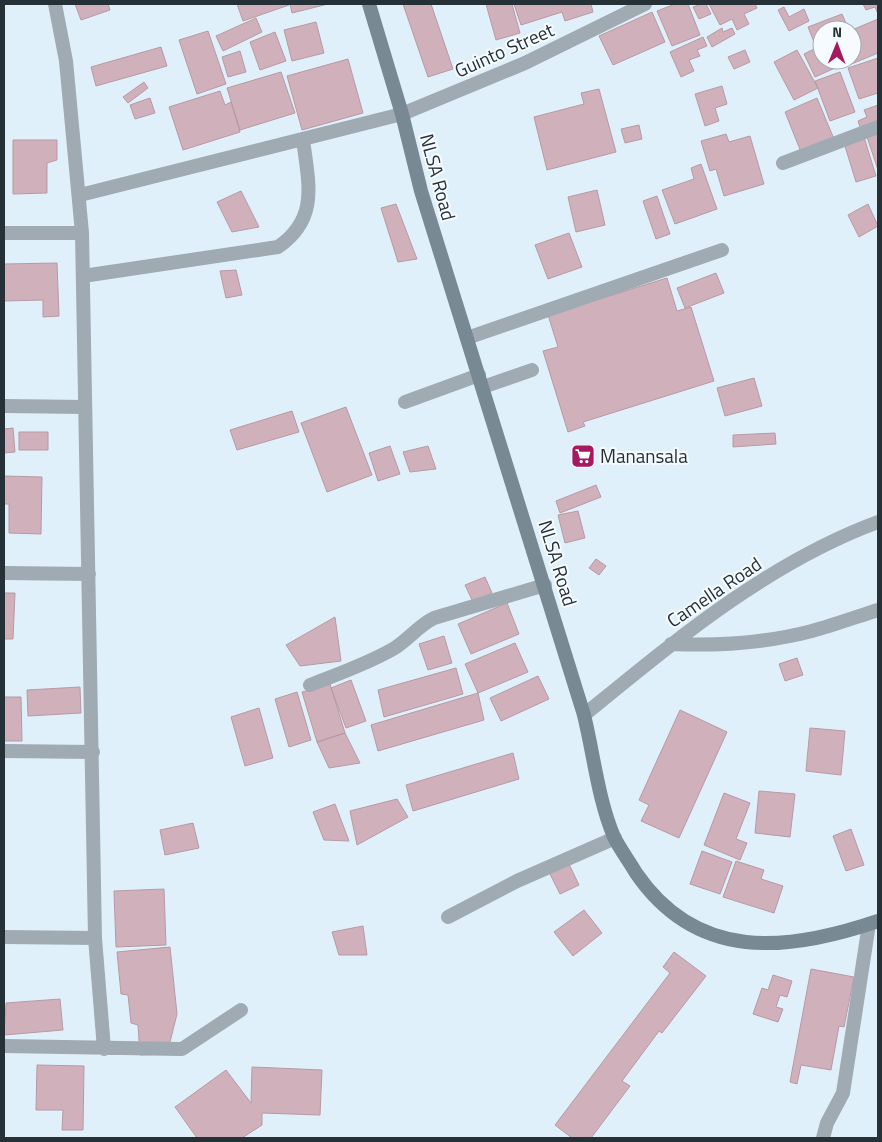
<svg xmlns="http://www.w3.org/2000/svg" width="882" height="1142" font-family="'Titillium Web',sans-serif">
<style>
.building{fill:#d0b1bb;stroke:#b799a3}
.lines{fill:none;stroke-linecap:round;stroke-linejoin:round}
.service{stroke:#9faab2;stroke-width:14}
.minor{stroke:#9faab2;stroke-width:14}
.secondary{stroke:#798994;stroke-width:14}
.labels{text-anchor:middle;stroke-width:4;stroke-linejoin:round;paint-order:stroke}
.street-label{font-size:19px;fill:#263037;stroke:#f6fbff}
.poi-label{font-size:19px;fill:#263037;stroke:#f6fbff;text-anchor:start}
</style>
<rect width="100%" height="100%" fill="#e0f0fb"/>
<path class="building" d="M75 4H108L110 10 81 20Z
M237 4H288L289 5 243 21Z
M290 4H328L292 13Z
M403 4H431L453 69 428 77Z
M486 4H512L520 33 496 40Z
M514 4H591L593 12 565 21 562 12 521 25Z
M675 4H688L700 35 672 46 657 11Z
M701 4H706L711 14 699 19 693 7Z
M709 4H755L757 8 744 14 749 24 737 30 732 19 720 25Z
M863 4H878V14L875 7 866 10Z
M784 7 789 17 804 9 809 21 789 31 778 10Z
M652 12 665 42 613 65 599 36Z
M842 14 848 28 822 30V38L814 42 808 27Z
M256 18 262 32 223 51 216 36Z
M878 19V53L849 65 847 61 838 65 836 60H852V30Z
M316 22 324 53 292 61 284 30Z
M722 28 723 32 732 28 735 34 712 47 707 37Z
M208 31 226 84 197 94 179 40Z
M275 32 286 61 260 70 250 42Z
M703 37 707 46 697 50 700 56 689 60 694 71 681 77 670 52Z
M822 45V60H832L835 68 815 77 804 54Z
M161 47 167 66 96 86 91 67Z
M745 50 750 62 734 69 728 57Z
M797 50 818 88 794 100 774 62Z
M240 51 246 72 228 77 222 57Z
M878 58V93L859 99 848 68Z
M348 59 363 113 302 130 287 76Z
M281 72 295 113 240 130 227 88Z
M840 72 855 112 830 121 815 81Z
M144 82 148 88 128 103 123 97Z
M722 86 727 104 715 108 719 121 705 126 695 94Z
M599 89 616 152 547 170 534 117 584 104 581 93Z
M220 91 225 105 231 102 240 132 183 150 169 107Z
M150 98 155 113 135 119 130 105Z
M817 98 834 139 801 152 785 112Z
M878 105V123L861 130 858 121 867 117 864 110Z
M639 125 642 139 625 143 621 129Z
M878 130V170L867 137Z
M726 134 729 142 750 136 764 184 724 196 716 169 710 171 701 141Z
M864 137 876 176 856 182 844 143Z
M13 140H57V160L47 163V193L13 194Z
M701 164 717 209 675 224 662 190 694 179 691 168Z
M597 190 605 225 576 232 568 197Z
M241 191 259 227 232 232 217 202Z
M657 196 670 234 656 239 643 201Z
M396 204 417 259 398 262 381 208Z
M868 204 878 226 859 237 848 215Z
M569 233 582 267 548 279 535 245Z
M57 263 59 316 43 317V300L4 301V264Z
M236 270 242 295 226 298 220 271Z
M716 273 724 293 685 308 677 288Z
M667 278 677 311 691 307 714 381 583 422 585 426 568 432 543 351 558 347 548 315Z
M754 378 762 406 725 416 717 388Z
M346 407 372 475 327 492 301 423Z
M292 411 299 432 237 450 230 430Z
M13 428 15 452 4 453V429Z
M19 432H48V450H19Z
M775 433 776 444 733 447V435Z
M390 446 400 474 378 481 369 453Z
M428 446 436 469 410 472 403 452Z
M4 476 42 477 41 534 9 533V504H4Z
M596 485 601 497 560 513 556 501Z
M578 511 585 538 565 543 558 515Z
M596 559 606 566 599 575 589 568Z
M485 577 492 593 473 602 465 585Z
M4 593H15L13 639H4Z
M507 603 519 634 471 654 458 624Z
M335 617 341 661 300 666 286 645Z
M444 636 452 663 428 670 419 644Z
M515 643 528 672 478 693 465 664Z
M797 658 803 675 785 681 779 664Z
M456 668 463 694 384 717 378 690Z
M538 676 549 699 501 721 490 698Z
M351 680 366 721 346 728 331 688Z
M330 684 345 733 317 742 302 692Z
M80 687 81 713 28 716 27 690Z
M297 692 311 740 289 747 275 699Z
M478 693 484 720 378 751 371 725Z
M4 697H21L22 741H4Z
M259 708 273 758 245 766 231 717Z
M680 710 727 732 679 838 641 821 649 805 639 800Z
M810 728 845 731 841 775 806 771Z
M345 733 360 763 329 768 317 742Z
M513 753 519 779 413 811 406 785Z
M759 791 795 794 790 837 755 833Z
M724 793 750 803 736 839 747 843 740 860 704 845Z
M397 799 408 817 357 845 350 811Z
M335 804 349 841 324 840 313 812Z
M193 823 199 848 165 855 160 830Z
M851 829 864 865 846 871 833 836Z
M702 851 732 862 720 894 690 884Z
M736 861 764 870 761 879 783 886 774 913 723 897Z
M568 862 579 885 560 894 549 872Z
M164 889 166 945 116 947 114 891Z
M584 910 602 933 573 956 554 932Z
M363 926 367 955H339L332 932Z
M170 947 177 1014 167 1054 140 1055 138 1025 131 1023 128 995 121 994 117 952Z
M674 952 706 976 662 1033 659 1031 622 1081 630 1086 591 1138H572L555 1125 670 973 663 967Z
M811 969 854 977 844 1027 839 1026 831 1070 801 1065 797 1084 790 1082Z
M773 975 792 981 787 997 780 995 776 1007 783 1009 778 1022 753 1014 762 988 768 990Z
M60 999 63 1030 4 1035 6 1003Z
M37 1065 84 1066 83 1130H62L63 1110H36Z
M252 1067 322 1070 320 1115 262 1113V1125L242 1138H197L175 1107 226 1070 251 1103Z"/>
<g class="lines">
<path class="service" d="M483 387 532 370
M405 402 479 375"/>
<path class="minor" d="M55 4 66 61 82 233 95 938 104 1049
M783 163 878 127
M80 195 402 114 525 63 645 4
M4 233H82
M83 276 278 247C320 218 308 182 303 139
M467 338 722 250
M4 406 85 407
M4 573 89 574
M671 644C718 646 766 643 812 631 834 625 856 617 878 610
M310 685C338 674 367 664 393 649 408 640 418 626 434 618L545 585
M584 715C675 641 767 563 878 522
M4 751 93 752
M448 917 517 881 615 838
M4 937 95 938
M4 1046 182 1049 241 1010
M823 1138 827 1123 843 1093 869 924"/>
<path class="secondary" d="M369 4 402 114 421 191 584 715C594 756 598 799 614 837 620 849 629 861 636 873 697 962 787 952 878 921"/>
</g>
<defs>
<g id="supermarket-square" transform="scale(1.25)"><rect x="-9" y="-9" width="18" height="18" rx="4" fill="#a5195f" stroke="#f6fbff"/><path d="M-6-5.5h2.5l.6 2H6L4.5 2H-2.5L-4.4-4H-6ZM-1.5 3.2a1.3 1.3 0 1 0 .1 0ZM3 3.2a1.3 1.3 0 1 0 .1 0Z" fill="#fff"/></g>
</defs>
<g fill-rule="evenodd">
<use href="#supermarket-square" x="583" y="456"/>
</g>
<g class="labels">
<g class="street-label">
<text transform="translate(504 50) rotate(-24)" y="7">Guinto Street</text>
<text transform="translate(438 177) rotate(75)" y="7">NLSA Road</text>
<text transform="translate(558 563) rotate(73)" y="7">NLSA Road</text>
<text transform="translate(714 592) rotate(-34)" y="7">Camella Road</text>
</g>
<g class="poi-label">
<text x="600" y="463">Manansala</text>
</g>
</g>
<rect width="882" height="1142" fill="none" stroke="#263037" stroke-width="10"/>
<g transform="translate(837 45) rotate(1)"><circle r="24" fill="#f6fbff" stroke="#a3aaaf"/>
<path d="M0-4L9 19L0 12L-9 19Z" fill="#a5195f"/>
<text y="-8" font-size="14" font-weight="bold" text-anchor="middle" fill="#263037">N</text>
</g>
</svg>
